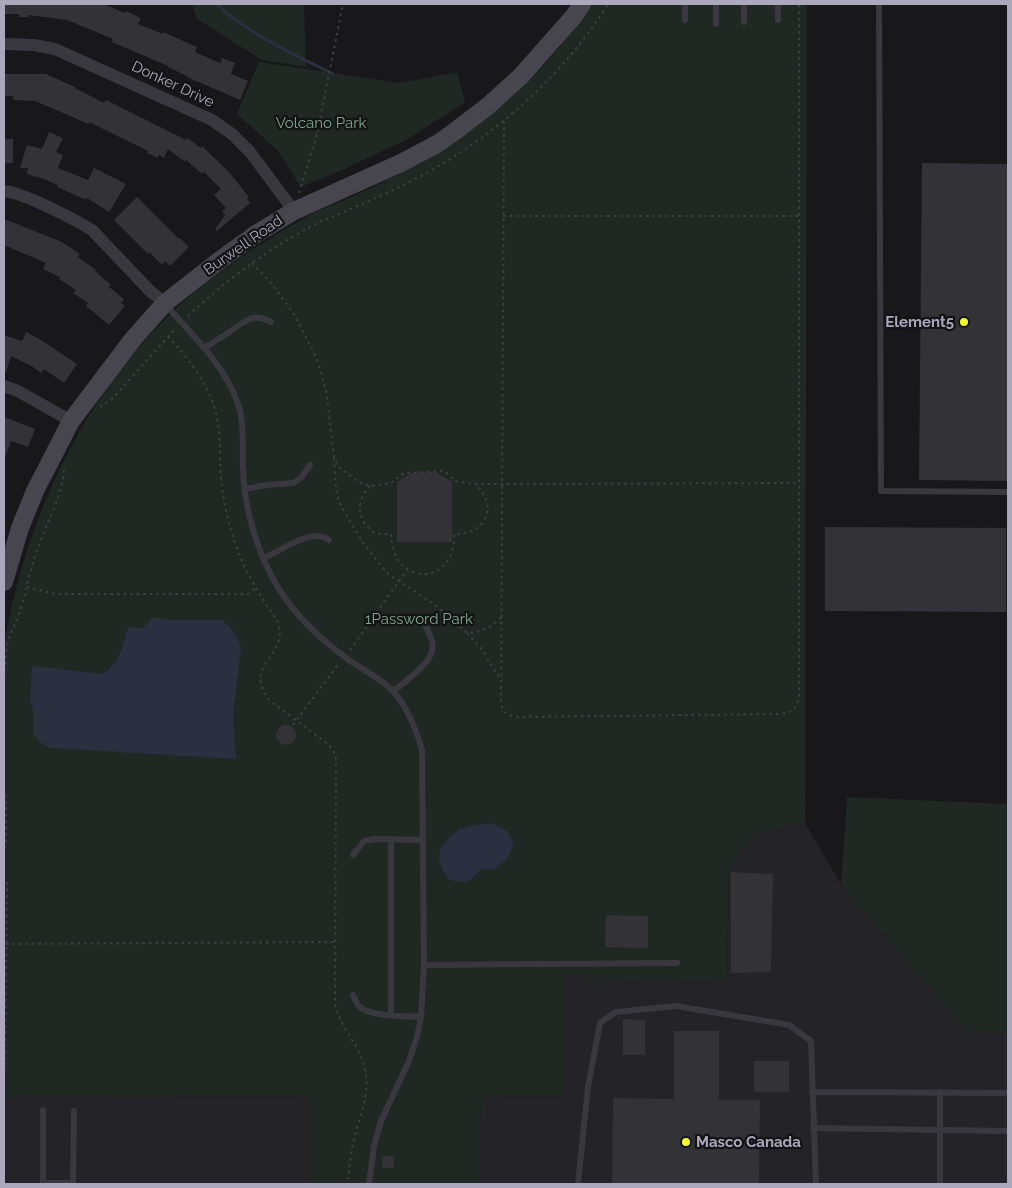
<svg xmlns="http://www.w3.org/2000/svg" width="1012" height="1188" font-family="Raleway,sans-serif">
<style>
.built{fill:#242327}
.green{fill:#1f2823}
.water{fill:#2c2f3f}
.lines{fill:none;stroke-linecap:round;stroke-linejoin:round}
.stream{stroke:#2c2f3f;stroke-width:3}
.building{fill:#333236}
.path{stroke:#3f3e46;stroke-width:2;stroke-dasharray:2.5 4;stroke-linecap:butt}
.service{stroke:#39383f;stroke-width:6}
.minor{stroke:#39383f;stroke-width:12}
.secondary{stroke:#47464f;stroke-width:18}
.poi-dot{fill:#f6ff2a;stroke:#131215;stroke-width:2}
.labels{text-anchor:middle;stroke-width:4.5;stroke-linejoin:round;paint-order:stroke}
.street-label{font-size:15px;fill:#aaa8ba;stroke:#131215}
.park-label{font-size:15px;fill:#7ea790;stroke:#131215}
.poi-label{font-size:15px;font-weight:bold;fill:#aaa8ba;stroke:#131215;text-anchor:end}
</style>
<rect width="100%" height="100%" fill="#18171a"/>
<path class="built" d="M805 823 841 884 969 1033H1008V1184H480L481 1097 563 1096 562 977H584L593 982 719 981 727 976 729 869 749 841 769 830Z
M309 1096V1184H4V1098Z"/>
<path class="green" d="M190 4H304L306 67 262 60 197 19 193 6Z
M591 4H807L805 823 769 830 749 841 729 869 727 976 719 981 593 982 584 977H563V1096L481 1097 480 1184H309V1096L4 1098V646C23 527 79 405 164 320 205 279 254 247 304 218 320 209 337 203 354 196 376 186 398 175 419 163 474 134 523 92 562 44 572 32 581 17 591 4Z
M259 62 400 83 457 72 465 102 408 139 342 170 301 187 278 151 237 114Z
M847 797 1008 804V1033H969L841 884Z"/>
<path class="water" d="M153 617 171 620H222L230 627 238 639 241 648 233 715 236 759 52 748 42 744 33 734V708L30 702 32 666 103 674C122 660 122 648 128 627L143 628Z
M492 823 507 831 514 843 508 858 495 869H482L470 880 464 882 450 880 443 871 439 860 440 850 450 837 460 829 475 825Z"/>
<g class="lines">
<path class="stream" d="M216 4C249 34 293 54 333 74"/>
</g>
<path class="building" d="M4 4H103L125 13 126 11 141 18 138 24 163 34V32L197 47 195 52 220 63 222 58 235 63 231 74 248 81 240 100 187 77V76L168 67V66L112 42 113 39 67 20 28 15V17H19V14H4Z
M4 74H48H46L75 87V88L104 103 106 100 186 140 188 138 201 148 202 146 229 172 249 197 247 199 250 203 217 231 215 229 225 215 222 211 226 208 214 195 221 189 204 172 202 174 186 160 185 162 168 149 164 158 159 155 158 158 147 153 148 151 89 122V124L35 101 13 100V96H4Z
M49 132 63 138 56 152 63 155 58 168 88 180 94 168 126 184 109 212 87 198 86 200 57 187 58 185 36 176V177L27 174 28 168H20L27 145 42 149Z
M4 139H13V163H4Z
M922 163 1008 164V481L919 480Z
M137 197 179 239 180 238 189 247 170 266 165 261 162 265 149 252 148 254 114 220Z
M4 219 62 242 80 254 78 257 96 270 95 271 111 285 109 287 124 299 121 303 125 306 109 325 86 306 88 303 73 293 76 290 59 279 60 277 43 269 46 263 4 245Z
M26 332 41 340 77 364 64 383 44 369 41 373 33 367 11 356 6 372 4 371V335L22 341Z
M4 417 35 429 28 447 11 441 5 457Z
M436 472 452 482V542H397V482L412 473Z
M825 527 1006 528V612L825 611Z
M276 735a10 10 0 1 1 20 0a10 10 0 1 1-20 0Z
M731 872 773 874 771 972 731 973Z
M606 915 648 916V948L605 947Z
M623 1019 645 1020V1055H623Z
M674 1031H719V1100H760L759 1184H612L613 1098 674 1099Z
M754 1061H789V1092H754Z
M382 1156H394V1168H382Z"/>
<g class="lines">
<path class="path" d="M504 121 501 704C503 712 506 714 514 717L781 714C792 712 796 709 799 698V4
M299 193 317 134 343 4
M503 216H798
M252 263 272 284 294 314 317 359 326 390 334 457 339 467 354 479 363 484 371 486 391 483 404 473 444 471 455 481 475 484 798 483
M188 316C226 280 268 249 314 225 323 220 332 217 342 213 368 201 395 190 421 176 495 136 563 76 608 4
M168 336C185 355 201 374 211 398 222 424 219 450 221 477 223 502 229 527 238 551 244 568 254 585 264 601 269 610 277 617 279 627 286 657 243 664 269 700L329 745 334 752 336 760 335 1004C340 1029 361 1045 365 1070 370 1093 361 1113 355 1135 351 1151 349 1168 348 1184
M100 407 111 400 176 328
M334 458 336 489 339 502 363 543 388 574 434 604 467 633C482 632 491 628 501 617
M370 486C360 497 356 508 364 522 367 527 370 530 375 533 380 534 386 534 391 534 392 588 456 587 454 534 486 536 499 505 475 484
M27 587 55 594H248L256 588
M467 633 481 648 500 679
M350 650 407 570
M4 684C6 663 4 641 16 623 25 598 29 572 38 547 47 521 64 494 64 466
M293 725 339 663
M4 788 6 802V844L4 849
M4 876 7 884 5 1065 4 1074
M6 944 335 942"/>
<path class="service" d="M716 4V24
M744 4V22
M879 4 881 491 1008 492
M685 20V4
M778 20V4
M165 304C192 335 225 365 238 404 245 425 242 447 243 468 244 505 255 545 272 577 290 611 318 638 349 660 363 670 380 678 392 690 408 707 416 729 422 750L424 965 421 1017 417 1037 409 1061 381 1121 374 1146 369 1184
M204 348C212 343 220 338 228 333 243 323 252 311 271 322
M245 489 267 485 293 483 301 478 310 465
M264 558C281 550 314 527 329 540
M393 691C404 683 430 664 432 651 434 643 430 634 426 627
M391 839V1015
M353 855 364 841 374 839 423 840
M424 965 677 963
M353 995C355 999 356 1003 359 1006 368 1017 406 1016 421 1017
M812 1092 1008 1093
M43 1110V1183H73L74 1111
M813 1128 1008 1131
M578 1184 588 1087 600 1023 616 1012 676 1006 789 1025 811 1041 816 1184
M940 1184V1092"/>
<path class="minor" d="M4 44 34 45 55 49 212 120 232 134 250 152 294 211
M4 191C24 193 74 219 92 230L150 291 165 303
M4 386 18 391 71 421"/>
<path class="secondary" d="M4 582 20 528 35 491 71 421 133 339 165 303 220 260 256 234 294 211 401 163 437 144 454 132 488 106 521 76 574 16 582 4"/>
</g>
<g class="poi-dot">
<circle cx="964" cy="322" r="5"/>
<circle cx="686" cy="1142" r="5"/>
</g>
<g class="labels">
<g class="street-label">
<text transform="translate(173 84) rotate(25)" y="5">Donker Drive</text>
<text transform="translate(243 245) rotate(-35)" y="5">Burwell Road</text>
</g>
<g class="park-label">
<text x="321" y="128">Volcano Park</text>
<text x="419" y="624">1Password Park</text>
</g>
<g class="poi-label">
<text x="954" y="327">Element5</text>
<text x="696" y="1147" text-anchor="start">Masco Canada</text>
</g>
</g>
<rect width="1012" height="1188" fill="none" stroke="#aaa8ba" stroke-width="10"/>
</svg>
